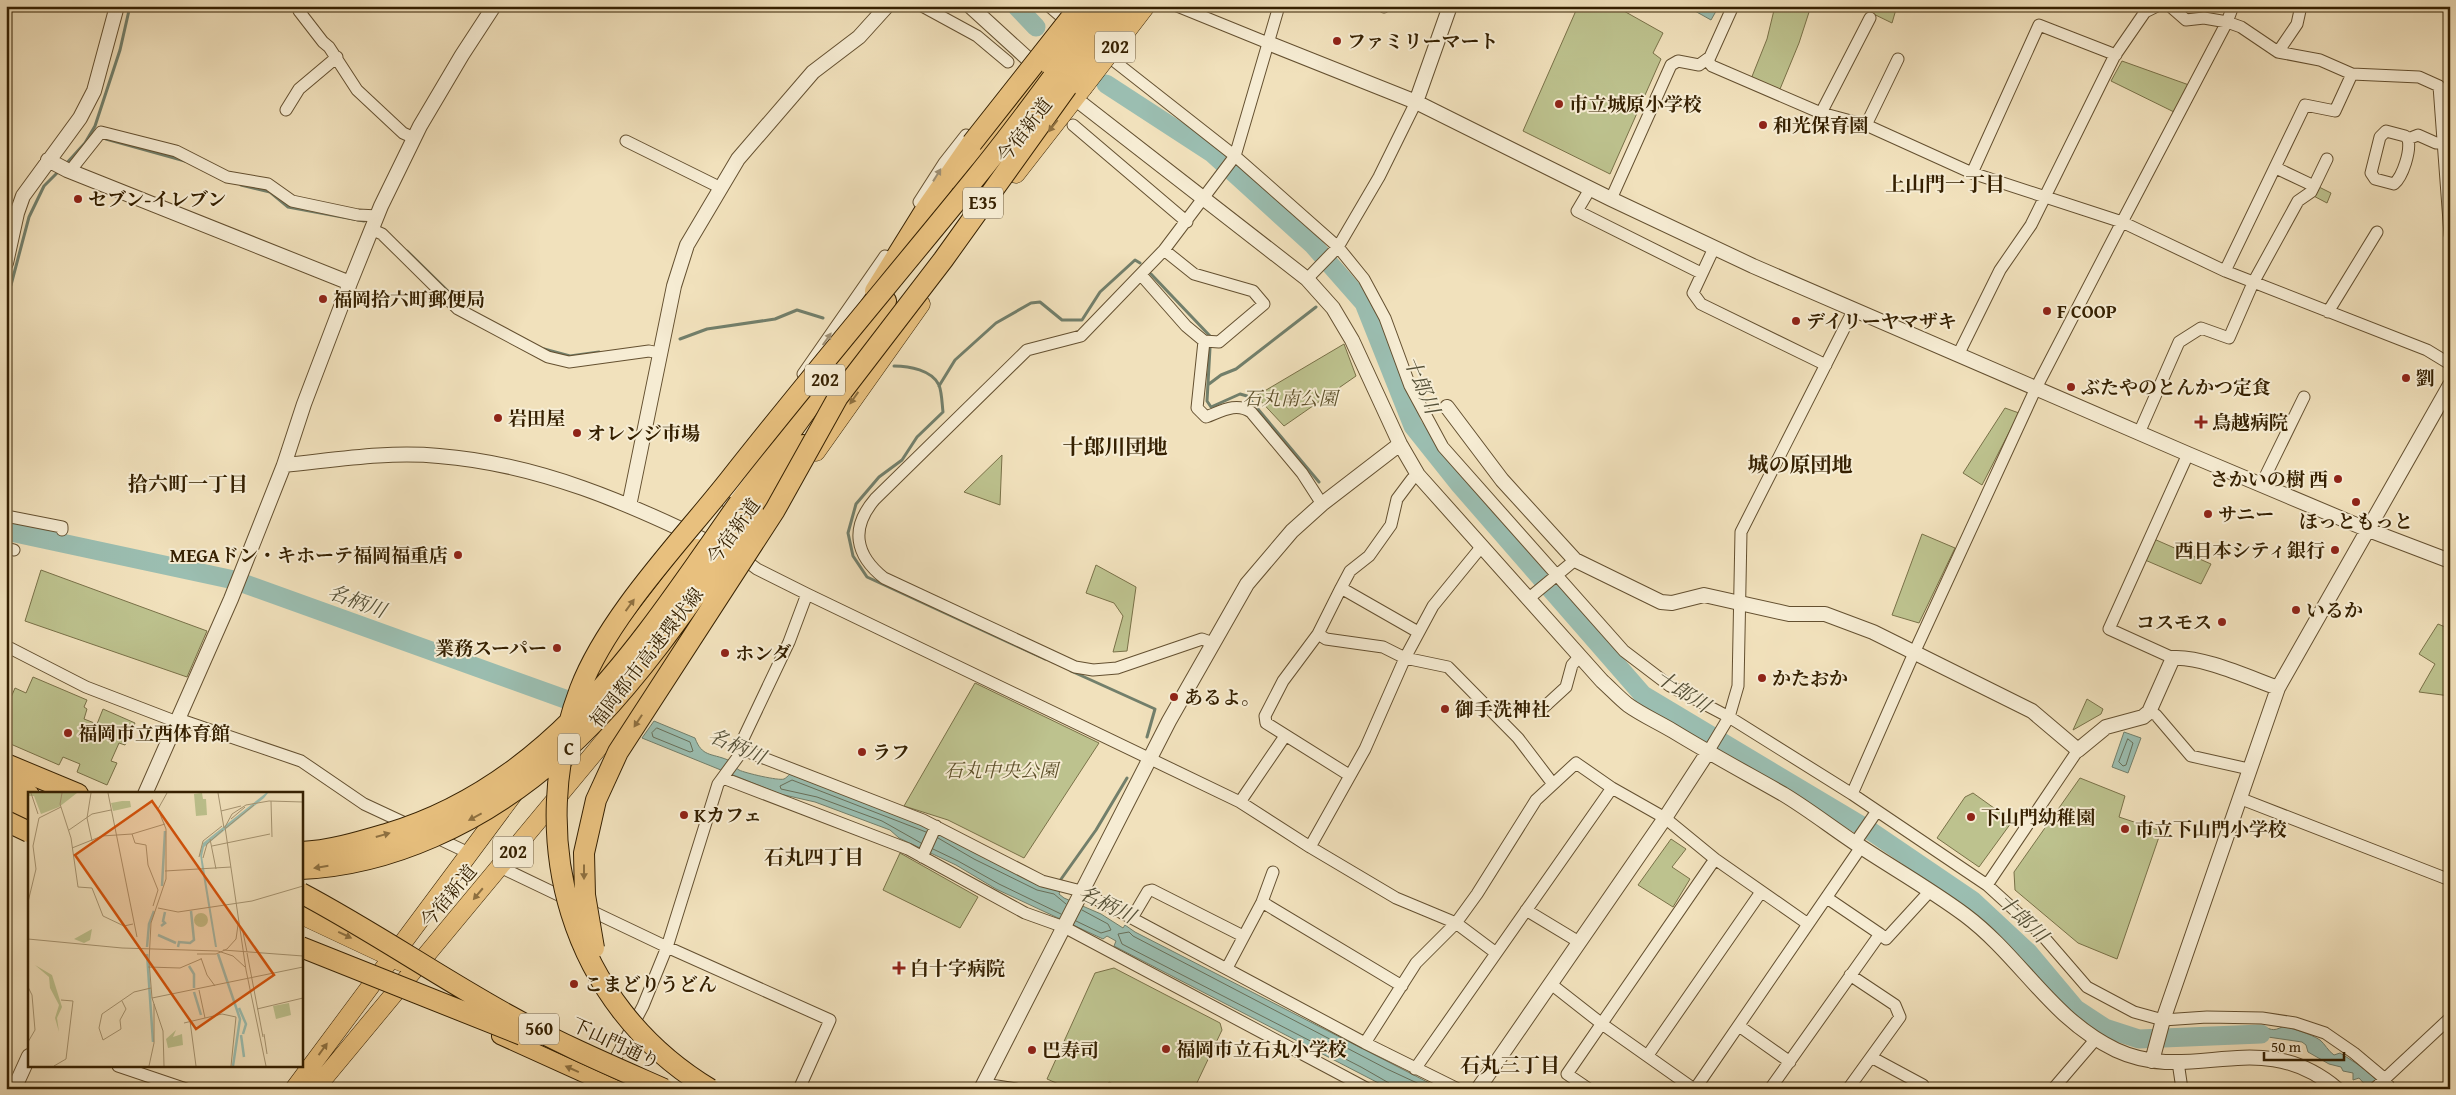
<svg xmlns="http://www.w3.org/2000/svg" width="2456" height="1095" font-family="'Gentium Book Plus','Noto Serif JP',serif">
<style>
.green{fill:#bdc28e;stroke:#797148}
.water{fill:#9bbeb1;stroke:#727f6b}
.lines{fill:none;stroke-linecap:round;stroke-linejoin:round}
.shore{stroke:#686f59;stroke-width:1}
.stream{stroke:#727f6b;stroke-width:3}
.river{stroke:#9bbeb1;stroke-width:19}
.minor-casing{stroke:#645030;stroke-width:13}
.tertiary-casing{stroke:#645030;stroke-width:16}
.primary-casing{stroke:#352001;stroke-width:18}
.trunk-casing{stroke:#352001;stroke-width:19}
.motorway-casing{stroke:#352001;stroke-width:22}
.minor{stroke:#f6ecd3;stroke-width:11}
.tertiary{stroke:#f6ecd3;stroke-width:14}
.primary{stroke:#e8c07e;stroke-width:16}
.trunk{stroke:#e8c07e;stroke-width:18}
.motorway{stroke:#e8c07e;stroke-width:20}
.trunk-bridge-casing{stroke:#352001;stroke-width:19;stroke-linecap:butt}
.motorway-bridge-casing{stroke:#352001;stroke-width:22;stroke-linecap:butt}
.trunk-bridge{stroke:#e8c07e;stroke-width:18}
.motorway-bridge{stroke:#e8c07e;stroke-width:20}
.oneway{fill:#8e7040}
.oneway2{fill:#9f9074}
.poi-dot{fill:#8f2418;stroke:#f6ecd3;stroke-width:2}
.labels{text-anchor:middle;stroke-width:4;stroke-linejoin:round;paint-order:stroke}
.shield{fill:#f6ecd3;stroke:#6f5d40;stroke-width:1}
.shield-label{font-size:18px;font-weight:bold;fill:#352001}
.poi-label{font-size:19px;font-weight:bold;fill:#352001;stroke:#f6ecd3;text-anchor:start}
.street-label{font-size:19px;fill:#352001;stroke:#f6ecd3}
.park-label{font-size:19px;font-style:italic;fill:#5e512b;stroke:#f6ecd3}
.neighbourhood-label{font-size:20px;font-weight:bold;fill:#352001;stroke:#f6ecd3}
.water-label{font-size:20px;font-style:italic;fill:#544f36;stroke:#f6ecd3}
.quarter-label{font-size:21px;font-weight:bold;fill:#352001;stroke:#f6ecd3}
.inset-river{fill:none;stroke:#9bbeb1;stroke-width:2.5}
.inset-road{fill:none;stroke:#a69471;stroke-width:1}
.view{fill:#d6530b;fill-opacity:0.15;stroke:#d6530b;stroke-width:2.5}
.inset-edge{fill:none;stroke:#352001;stroke-width:2.5}
</style>
<rect width="100%" height="100%" fill="#f1e1bc"/>
<filter id="stains"><feTurbulence type="fractalNoise" baseFrequency=".004" numOctaves="4"/><feColorMatrix values="0 0 0 0 .2 0 0 0 0 .09 0 0 0 0 .02 0 0 0 .5 -.17"/></filter>
<radialGradient id="worn" r=".72"><stop offset=".6" stop-color="#630" stop-opacity="0"/><stop offset="1" stop-color="#630" stop-opacity=".3"/></radialGradient>
<path class="green" d="M1578 6H1615L1663 33 1653 53 1661 59 1610 174 1523 131Z
M1775 6H1811L1799 43 1780 89 1751 79 1767 39Z
M1857 6H1897L1892 23Z
M2122 61 2189 85 2174 112 2111 81Z
M2311 183 2331 193 2327 203 2306 192Z
M1344 344 1356 376 1284 426 1256 396Z
M2005 408 2019 413 1982 485 1963 473Z
M1002 455 1000 505 964 492Z
M1922 534 1955 548 1919 623 1892 615Z
M2154 539 2211 564 2201 584 2145 560Z
M1096 565 1136 587 1127 651 1113 652 1123 616 1114 603 1086 593Z
M41 570 207 631 187 677 25 621Z
M2438 624 2450 629V696L2419 692 2435 664 2419 654Z
M33 677 87 700 84 707 87 709 84 719 97 724 103 709 135 723 125 745 119 743 111 761 117 763 107 785 77 772 80 764 63 757 59 765 6 742V709L15 688 26 693Z
M975 683 1099 743 1024 858 948 820 904 806Z
M2087 699 2103 709 2101 714 2073 730Z
M2080 778 2125 796 2119 817 2161 831 2117 959 2078 943 2015 890 2014 872Z
M1973 793 2001 813 2011 823 1979 867 1937 838 1965 797Z
M1671 839 1686 849 1672 867 1690 879 1673 907 1638 885Z
M900 853 978 897 960 928 883 890Z
M1114 968 1220 1023 1222 1030 1194 1089H1122L1109 1082 1105 1089H1070L1047 1079 1095 973Z"/>
<path class="water" d="M1686 6H1719L1711 20Z
M654 721 695 738C702 757 711 753 728 760 733 762 734 768 739 770 745 773 779 781 784 779 786 778 788 776 790 774L914 821 1040 886 1060 891 1059 894 1064 898 1101 914 1123 928 1125 925 1135 932 1441 1089H1390L1114 946 1116 941 1107 936 1103 939 996 889 956 865 899 838 890 830 815 802 780 794 642 738Z
M2124 732 2141 738 2128 773 2112 767Z
M2258 1026C2272 1028 2271 1033 2284 1026 2296 1030 2309 1033 2320 1040 2325 1044 2328 1051 2334 1055L2340 1053C2356 1063 2373 1073 2383 1089H2369L2359 1078 2353 1080V1073L2343 1071 2341 1067 2329 1064 2308 1052 2306 1045 2302 1042 2261 1036 2233 1038 2241 1031Z"/>
<g class="lines">
<path class="shore" d="M657 728 690 742 693 751 690 752 653 737 652 733Z
M2128 739 2133 743 2126 765 2123 766 2119 762Z
M938 838 974 859 1037 890 1054 894 1066 904
M921 843 882 821 817 797 781 789 780 786 792 780 926 832
M933 849 958 861 999 884 1061 914
M1076 921 1101 933 1111 930 1108 924 1082 910
M1392 1089 1389 1083 1361 1067 1122 944 1118 934 1129 932 1133 936 1387 1069 1430 1089"/>
<path class="stream" d="M106 139 185 161
M65 165 85 143 95 126 120 50 130 6
M241 185 270 192 288 207 364 221
M407 251 456 299
M1151 274 1210 336
M6 295 11 285 29 217 44 186 59 171
M680 339 707 329 775 319 797 310 823 318
M1210 348 1207 401 1211 407 1240 394 1247 396 1319 482
M544 349 570 356 599 352
M894 366C909 366 932 370 939 385 942 393 942 404 943 412L917 437 902 460 879 477 856 504 848 533 853 556 867 577 1045 659
M1209 384 1221 375 1236 369 1316 307
M939 386 955 360 996 323 1031 303 1040 302 1062 320H1082L1100 292 1135 260 1140 263
M1071 671 1155 709 1147 737
M1059 882 1096 830 1127 778"/>
<path class="river" d="M1016 6 1036 27
M1106 84 1212 153 1313 245 1364 303 1413 426 1460 485 1643 695 1872 832 1972 900 2029 953 2076 1009 2105 1028 2139 1039 2261 1034
M6 531 234 580 590 708"/>
<g class="minor-casing">
<path id="minor" d="M922 6 977 36 1008 62
M1049 6 1071 25
M1177 6 1268 43
M2233 6 2227 22 2241 27 2278 52
M2301 6 2297 24 2278 52 2320 60 2352 74 2335 111 2305 105 2225 271 2122 222 2036 388 1914 653 1852 794 1987 885 2042 935 2087 987 2134 1012 2163 1020 2207 1017 2262 1018 2295 1023 2325 1033 2354 1053 2385 1079 2390 1089
M1384 7V6
M299 11 323 42 329 47 357 90 403 133 414 138
M1104 53 1235 156 1338 247 1364 279 1385 318 1410 386 1443 447 1624 651 1670 686 1729 717 1852 794
M1707 60 1712 66 1821 113 1866 125 1972 173 2122 222 2227 22 2204 18 2186 20 2170 6
M2352 74 2419 77 2439 86
M2439 86 2450 235
M286 110 299 89 337 57
M1821 113 1870 18
M1073 125 1187 222
M1866 125 1898 59
M2408 139 2405 136 2386 131 2380 137 2371 173 2375 179 2394 184C2403 176 2411 151 2408 139L2418 135 2436 143H2442
M626 141 721 188
M73 172 74 166 101 132 176 151 227 177 268 184 292 201 358 215 378 216
M1972 173 2039 25 2116 55
M2314 186 2327 159
M1590 189 1577 211 1701 273
M1611 199 1671 65 1678 61 1699 65 1710 57 1733 6
M919 202 944 163 966 135
M373 230 382 234 458 309 548 357 569 362 649 351 659 353
M1714 248 1693 293 1701 304 1826 365
M1164 250 1194 274 1253 291 1264 304 1219 342 1204 341
M2225 271 2427 350 2450 364
M1142 276 1186 326 1204 341 1197 408 1206 417C1222 411 1236 402 1251 412L1302 473 1322 504
M1307 279 1338 247 1379 177 1416 102
M2328 312 2377 232
M1958 355 2000 270 2031 225 2114 57 2145 12 2157 6
M803 374 885 256
M2139 433 2179 342 2201 328 2229 338 2253 283 2298 201 2311 192 2314 186 2276 168
M1418 475 1412 479 1397 499 1391 525 1369 556 1350 571 1341 588 1418 632
M2261 485 2304 397
M728 503 753 464
M6 516 62 527V530
M6 548 14 550
M741 557 757 569 807 594 1240 802 1310 847 1396 898 1456 923 1496 953
M1341 588 1318 634 1283 681 1265 716 1266 723 1349 775
M1528 599 1575 560
M1318 634 1326 639 1383 647 1405 658 1448 667 1518 738 1553 784
M1213 643 1202 639 1117 668 1093 670 1075 667 884 578C855 555 850 528 875 499L1027 350 1081 336 1164 250 1235 156 1279 6
M6 646 86 687 177 722
M2173 658 2109 629 2188 454
M1542 709 1566 687 1572 665 1580 656
M2149 712 2156 715 2191 756 2249 769
M178 719 301 761 364 804 409 825
M743 750 923 820 1042 881 1081 891 1365 1043
M1708 752 1729 717 1738 686 1741 532 1854 309
M723 778 908 849 1025 913 1064 927 1368 1089
M2239 798 2450 880
M1240 802 1285 736
M433 836 471 854
M1855 843 1877 811
M1310 847 1365 749 1405 658 1433 606 1482 546
M922 857 936 826
M500 867 571 901
M1987 885 2078 750
M1827 898 1880 934
M1262 902 1402 986
M585 908 667 947 830 1020 799 1089
M1526 910 1579 942
M1132 918 1148 891 1152 890 1243 936
M1227 968 1262 902 1273 872
M1551 984 1602 1024 1694 1089
M1739 1026 1790 1062
M1648 1055 1761 892
M1871 1057 1923 1085 1920 1089
M2178 1062 2182 1089
M612 1065 643 1006 667 947 718 784 743 750V739L789 642 807 594
M118 1066 186 1089
M1415 1069 1612 788
M984 1084 1016 1089
M1458 1089 1365 1043 1416 963 1456 923 1477 894 1536 800 1576 763 1612 788 1665 818 1715 859 1808 924
M1589 1089 1567 1074 1715 859
M1695 1089 1861 847
M1770 1089 1880 934 1886 939 1930 891
M1848 1089 1900 1017 1895 1005 1850 975
M2053 1089 2095 1040
M2374 1089 2450 1018"/>
</g>
<g class="tertiary-casing">
<path id="tertiary" d="M970 6 1040 70
M1268 43 1416 102 1611 199 1753 266 2188 454 2366 529 2450 561
M1068 93 1307 279 1333 308 1352 340 1400 444 1418 475 1602 681C1611 689 1619 698 1628 705 1642 715 1658 722 1673 731 1709 753 1746 773 1783 794 1808 809 1831 827 1855 843 1891 867 1930 889 1965 915 2021 957 2051 1019 2116 1050 2193 1086 2260 1024 2337 1089
M1416 102 1450 6
M48 160 67 170 350 283
M6 263 17 213 23 196 80 118 94 91 117 6
M1447 407 1502 480 1575 560 1661 602 1672 603 1704 595 1789 614H1825L1873 632 2032 711 2078 750 2106 727 2143 717 2149 712 2173 658C2202 656 2250 678 2278 688
M284 465C335 460 387 451 439 456 539 464 629 503 718 547
M629 506 674 286 687 245 738 159 813 72 859 37 887 6
M145 794 231 599 284 465 304 404 350 283 381 206 420 126 462 55 494 6
M2152 1061 2163 1020 2278 688 2450 385
M14 1089 29 1056
M981 1089 1169 721 1247 584 1292 531 1322 504 1400 444
M1478 1089 1665 818 1708 752"/>
</g>
<g class="primary-casing">
<path id="primary" d="M500 1036 617 1089"/>
</g>
<g class="trunk-casing">
<path id="trunk" d="M1016 174 1083 88
M960 182 1048 64
M816 452 921 304
M585 694 697 548
M301 915 401 962
M294 1089 515 792
M315 1089 609 735 688 629"/>
</g>
<g class="motorway-casing">
<path id="motorway" d="M875 291 924 212 972 143
M739 503 886 301
M754 514 803 445
M6 764 78 794
M6 785 29 795
M6 804 29 814"/>
</g>
<use href="#minor" class="minor"/>
<use href="#tertiary" class="tertiary"/>
<use href="#primary" class="primary"/>
<use href="#trunk" class="trunk"/>
<use href="#motorway" class="motorway"/>
<g class="trunk-bridge-casing">
<path id="trunk-bridge" d="M1048 64 1092 6
M1083 88 1146 6"/>
</g>
<g class="motorway-bridge-casing">
<path id="motorway-bridge" d="M972 143 1080 6
M6 821 29 832
M301 852C329 851 359 842 386 834 555 784 643 639 739 503
M301 869C346 867 392 855 433 837 585 771 661 642 754 514
M301 893C373 931 439 977 510 1016 560 1044 612 1066 664 1089
M301 947 522 1035
M594 948 585 895 584 853 596 800 618 752 775 510 838 397 943 260 1125 6
M710 1089C569 1004 524 838 580 689 608 616 682 540 730 479 811 376 895 277 977 176 1022 121 1063 63 1105 6"/>
</g>
<use href="#trunk-bridge" class="trunk-bridge"/>
<use href="#motorway-bridge" class="motorway-bridge"/>
</g>
<defs><path id="oneway-solid" d="M-6-.8H1V-3.2L6.5 0L1 3.2V.8H-6Z" transform="scale(1.25)"/></defs>
<g class="oneway">
<use href="#oneway-solid" transform="translate(1053 126) rotate(128)"/>
<use href="#oneway-solid" transform="translate(854 398) rotate(125)"/>
<use href="#oneway-solid" transform="translate(630 605) rotate(-54)"/>
<use href="#oneway-solid" transform="translate(638 721) rotate(123)"/>
<use href="#oneway-solid" transform="translate(475 817) rotate(152)"/>
<use href="#oneway-solid" transform="translate(383 835) rotate(-16)"/>
<use href="#oneway-solid" transform="translate(321 867) rotate(171)"/>
<use href="#oneway-solid" transform="translate(584 872) rotate(90)"/>
<use href="#oneway-solid" transform="translate(478 894) rotate(130)"/>
<use href="#oneway-solid" transform="translate(345 935) rotate(25)"/>
<use href="#oneway-solid" transform="translate(323 1049) rotate(-54)"/>
<use href="#oneway-solid" transform="translate(572 1069) rotate(-156)"/>
</g>
<g class="oneway2">
<use href="#oneway-solid" transform="translate(937 175) rotate(-58)"/>
<use href="#oneway-solid" transform="translate(827 339) rotate(-55)"/>
</g>
<g class="poi-dot">
<circle cx="1337" cy="41" r="5"/>
<circle cx="1559" cy="104" r="5"/>
<circle cx="1763" cy="125" r="5"/>
<circle cx="78" cy="199" r="5"/>
<circle cx="323" cy="299" r="5"/>
<circle cx="2047" cy="311" r="5"/>
<circle cx="1796" cy="321" r="5"/>
<circle cx="2406" cy="378" r="5"/>
<circle cx="2071" cy="387" r="5"/>
<circle cx="498" cy="418" r="5"/>
<path d="M2198.5 414.5h5v5h5v5h-5v5h-5v-5h-5v-5h5z"/>
<circle cx="577" cy="433" r="5"/>
<circle cx="2338" cy="479" r="5"/>
<circle cx="2356" cy="502" r="5"/>
<circle cx="2208" cy="514" r="5"/>
<circle cx="2335" cy="550" r="5"/>
<circle cx="458" cy="555" r="5"/>
<circle cx="2296" cy="610" r="5"/>
<circle cx="2222" cy="622" r="5"/>
<circle cx="557" cy="648" r="5"/>
<circle cx="725" cy="653" r="5"/>
<circle cx="1762" cy="678" r="5"/>
<circle cx="1174" cy="697" r="5"/>
<circle cx="1445" cy="709" r="5"/>
<circle cx="68" cy="733" r="5"/>
<circle cx="862" cy="752" r="5"/>
<circle cx="684" cy="815" r="5"/>
<circle cx="1971" cy="817" r="5"/>
<circle cx="2125" cy="829" r="5"/>
<path d="M896.5 960.5h5v5h5v5h-5v5h-5v-5h-5v-5h5z"/>
<circle cx="574" cy="984" r="5"/>
<circle cx="1166" cy="1049" r="5"/>
<circle cx="1032" cy="1050" r="5"/>
</g>
<g class="labels">
<g class="shield">
<rect x="1095" y="31.5" width="40" height="31" rx="4"/>
<rect x="963" y="187.5" width="40" height="31" rx="4"/>
<rect x="805" y="364.5" width="40" height="31" rx="4"/>
<rect x="558" y="733.5" width="22" height="31" rx="4"/>
<rect x="493" y="836.5" width="40" height="31" rx="4"/>
<rect x="519" y="1013.5" width="40" height="31" rx="4"/>
</g>
<g class="shield-label">
<text x="1115" y="53">202</text>
<text x="983" y="209">E35</text>
<text x="825" y="386">202</text>
<text x="569" y="755">C</text>
<text x="513" y="858">202</text>
<text x="539" y="1035">560</text>
</g>
<g class="poi-label">
<text x="1347" y="48">ファミリーマート</text>
<text x="1569" y="111">市立城原小学校</text>
<text x="1773" y="132">和光保育園</text>
<text x="88" y="206">セブン-イレブン</text>
<text x="333" y="306">福岡拾六町郵便局</text>
<text x="2057" y="318">F COOP</text>
<text x="1806" y="328">デイリーヤマザキ</text>
<text x="2416" y="385">劉</text>
<text x="2081" y="394">ぶたやのとんかつ定食</text>
<text x="508" y="425">岩田屋</text>
<text x="2212" y="429">鳥越病院</text>
<text x="587" y="440">オレンジ市場</text>
<text x="2328" y="486" text-anchor="end">さかいの樹 西</text>
<text x="2218" y="521">サニー</text>
<text x="2356" y="528" text-anchor="middle">ほっともっと</text>
<text x="2325" y="557" text-anchor="end">西日本シティ銀行</text>
<text x="448" y="562" text-anchor="end">MEGAドン・キホーテ福岡福重店</text>
<text x="2306" y="617">いるか</text>
<text x="2212" y="629" text-anchor="end">コスモス</text>
<text x="547" y="655" text-anchor="end">業務スーパー</text>
<text x="735" y="660">ホンダ</text>
<text x="1772" y="685">かたおか</text>
<text x="1184" y="704">あるよ。</text>
<text x="1455" y="716">御手洗神社</text>
<text x="78" y="740">福岡市立西体育館</text>
<text x="872" y="759">ラフ</text>
<text x="694" y="822">Kカフェ</text>
<text x="1981" y="824">下山門幼稚園</text>
<text x="2135" y="836">市立下山門小学校</text>
<text x="910" y="975">白十字病院</text>
<text x="584" y="991">こまどりうどん</text>
<text x="1176" y="1056">福岡市立石丸小学校</text>
<text x="1042" y="1057">巴寿司</text>
</g>
<g class="street-label">
<text transform="translate(1024 130) rotate(-52)" y="7">今宿新道</text>
<text transform="translate(733 531) rotate(-54)" y="7">今宿新道</text>
<text transform="translate(646 657) rotate(-52)" y="7">福岡都市高速環状線</text>
<text transform="translate(448 896) rotate(-50)" y="7">今宿新道</text>
<text transform="translate(616 1043) rotate(25)" y="7">下山門通り</text>
</g>
<g class="park-label">
<text x="1290" y="405">石丸南公園</text>
<text x="1001" y="777">石丸中央公園</text>
</g>
<g class="neighbourhood-label">
<text x="1945" y="191">上山門一丁目</text>
<text x="188" y="491">拾六町一丁目</text>
<text x="814" y="864">石丸四丁目</text>
<text x="1510" y="1072">石丸三丁目</text>
</g>
<g class="water-label">
<text transform="translate(1422 385) rotate(67)" y="7">十郎川</text>
<text transform="translate(357 601) rotate(20)" y="7">名柄川</text>
<text transform="translate(1683 691) rotate(33)" y="7">十郎川</text>
<text transform="translate(737 746) rotate(24)" y="7">名柄川</text>
<text transform="translate(1107 904) rotate(26)" y="7">名柄川</text>
<text transform="translate(2023 918) rotate(44)" y="7">十郎川</text>
</g>
<g class="quarter-label">
<text x="1115" y="454">十郎川団地</text>
<text x="1800" y="472">城の原団地</text>
</g>
</g>
<g transform="translate(28 792)">
<rect width="275" height="275" fill="#f1e1bc"/>
<path d="M0 1H49L31 15 13 22 6 4H0ZM174 1 175 7H178L179 23 168 24 166 2ZM94 9H102L103 15 85 19 83 11ZM166 128a7 7 0 1 1 14 0a7 7 0 1 1-14 0ZM64 137 62 148 56 151 46 147ZM7 173 24 183 34 215 29 226 31 240 27 226 31 213 22 196 21 185ZM261 211 263 223 248 227 245 214ZM148 238 145 245 154 242 155 253 140 256 138 247Z" fill="#bdc28e"/>
<path d="M238 1H240L236 6 176 55 174 64 189 155H187L174 77 172 62 175 51Z" fill="#9bbeb1"/>
<path class="inset-river" d="M134 94 137 39M133 134 137 131 135 129 137 120M130 143 148 151M119 155 121 132 126 119M150 155 151 150 162 151 166 148 163 119M119 162 125 250M190 162 212 227 205 274M161 174 166 182V196M166 200 173 223M211 216 218 232 215 242M213 243 216 265"/>
<path class="inset-road" d="M3 1 10 22M34 1 32 12 43 46 50 95 64 96 75 124 96 134 105 132M63 1 59 26 64 49M80 1 109 145M190 1 196 36M243 9 244 45M193 19 213 14M203 27 217 15M198 36 226 13M41 38 64 22 83 18M104 42 107 51 118 53 120 73 130 98 125 114M182 47 188 77M184 54 242 42M44 56 74 44 104 42 137 32M171 65 175 49 194 34M175 66 179 52 195 38M137 79 203 75M0 110 8 77 5 54 11 26 33 15M130 116 150 120 224 109 275 94M215 140 219 160M0 147 94 156 190 159 205 164 217 175M195 158 275 164M219 161 235 245M169 162H188L199 157 208 147 210 133M173 166 179 183 187 194M120 175 152 176 173 167M0 195 4 203 7 238 0 250M171 198 177 226M124 206 275 175M94 209 98 217 92 228 93 237 75 248 71 236 74 222 106 200 123 196M229 217 275 206M162 229 168 274M156 231 194 222 208 225 203 274M236 242 239 262M26 274 38 267 45 209 33 208M121 274 126 251V212M136 274 135 239 124 206 121 169 123 131 138 87V37L130 17 139 1M238 274 218 178 197 35 204 22 218 13 241 9 275 10"/>
<path class="view" d="M124 9 246 183 168 237 47 63Z"/>
<rect width="275" height="275" class="inset-edge"/>
</g>
<rect width="2456" height="1095" fill="none" stroke="#f1e1bc" stroke-width="25"/>
<rect x="8" y="8" width="2441" height="1080" fill="none" stroke="#352001" stroke-width="2.5"/>
<rect x="12" y="12" width="2431" height="1070" fill="none" stroke="#352001"/>
<path d="M2264 1052v8h80v-8" fill="none" stroke="#352001" stroke-width="2.5"/>
<text x="2271" y="1052" font-size="15" fill="#352001" stroke="#f6ecd3" stroke-width="4" paint-order="stroke">50 m</text>
<rect width="100%" height="100%" filter="url(#stains)"/>
<rect width="100%" height="100%" fill="url(#worn)"/>
</svg>
